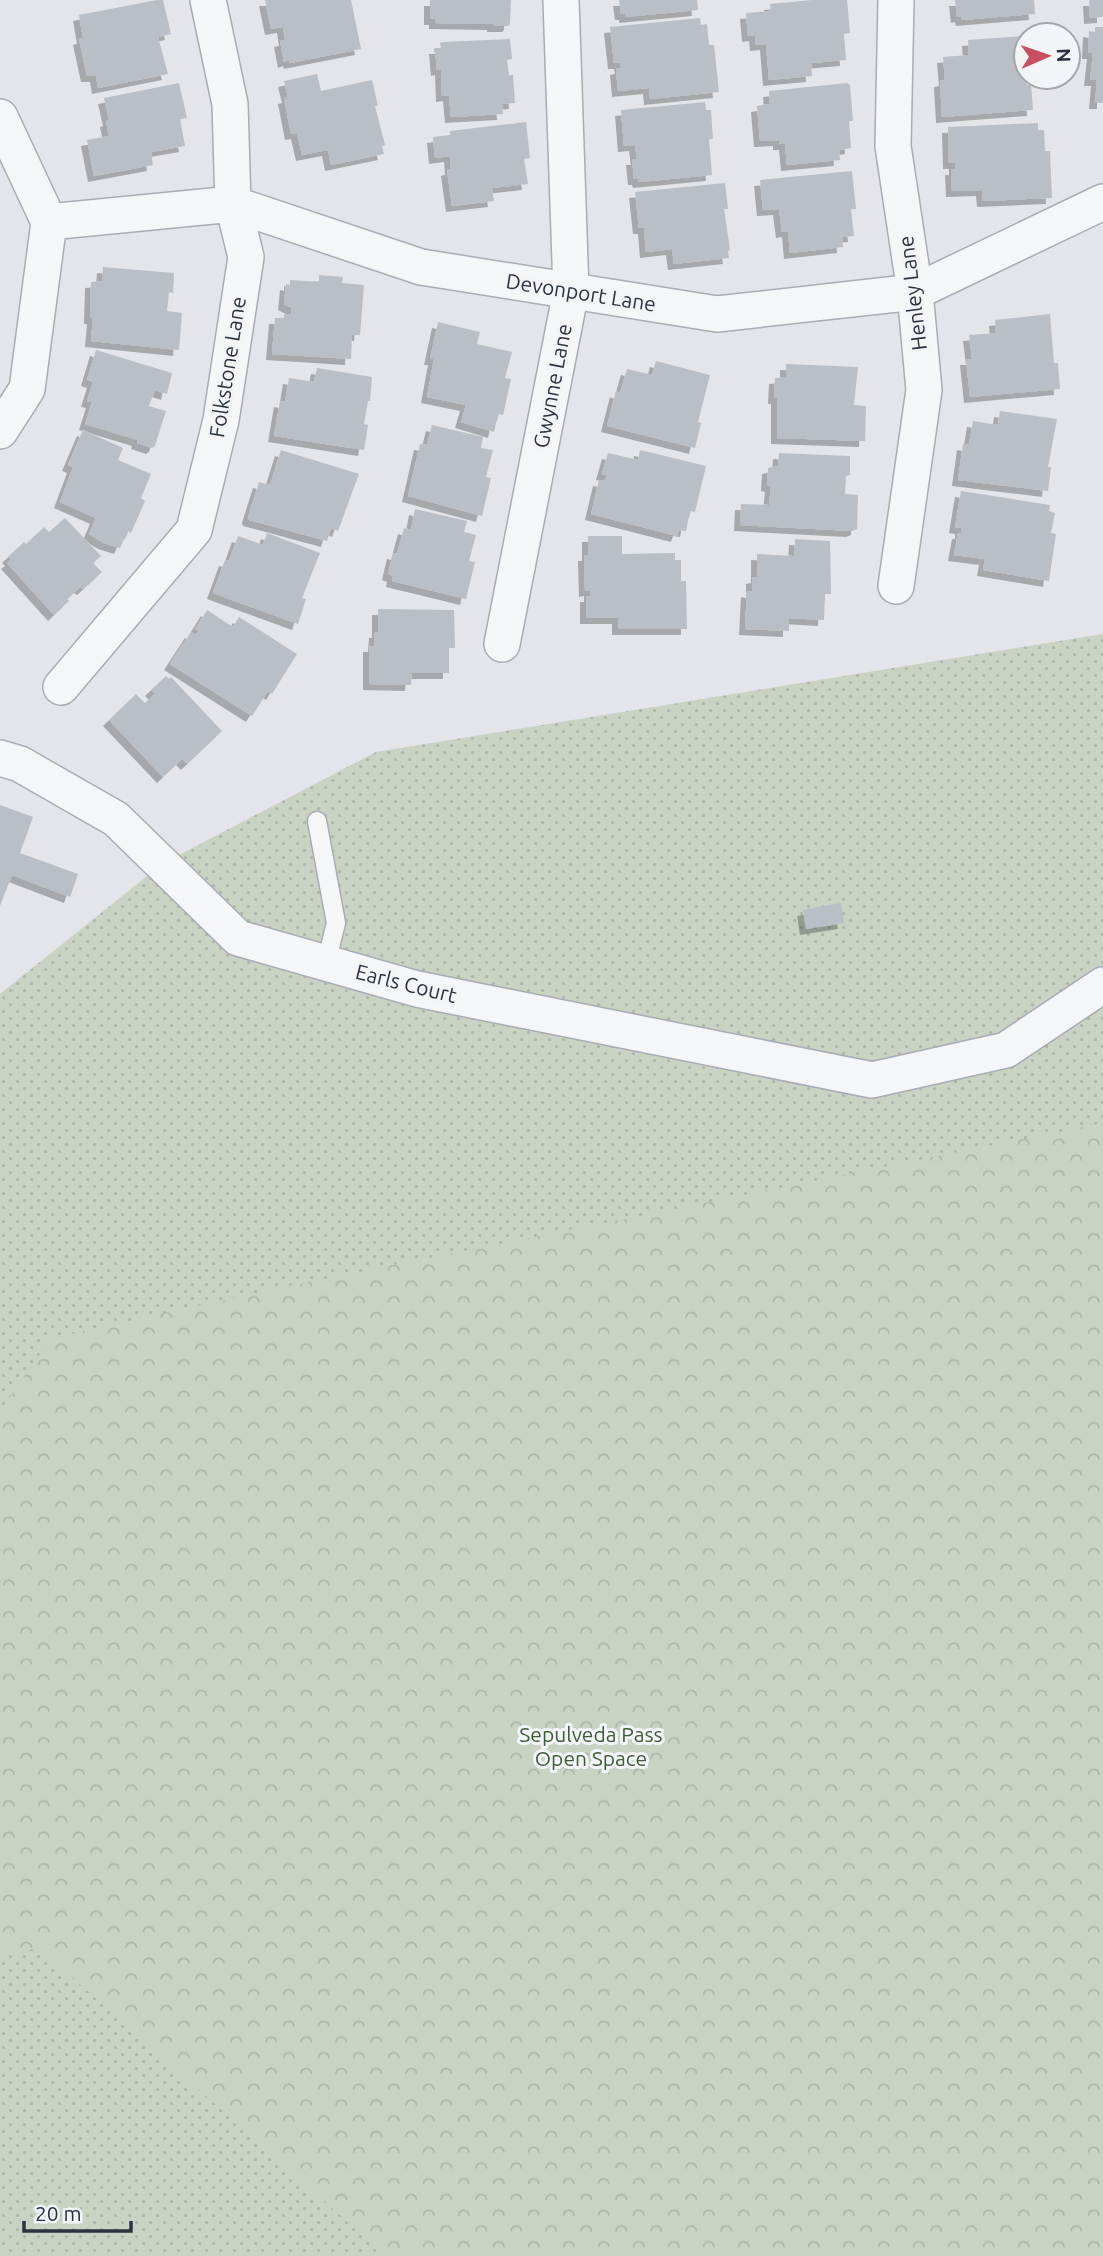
<svg xmlns="http://www.w3.org/2000/svg" width="1103" height="2256" font-family="Ubuntu,sans-serif">
<style>
.grass{fill:url(#grass-dots)}
.forest{fill:url(#forest-crowns)}
.building{fill:#babec7;filter:url(#shadow)}
.lines{fill:none;stroke-linecap:round;stroke-linejoin:round}
.lane-casing{stroke:#a8acb4;stroke-width:21}
.street-casing{stroke:#a8acb4;stroke-width:38}
.lane{stroke:#f5f6f8;stroke-width:18}
.street{stroke:#f5f6f8;stroke-width:35}
.labels{text-anchor:middle;stroke-width:6;stroke-linejoin:round;paint-order:stroke}
.street-label{font-size:21px;fill:#2b3341;stroke:#f2f4f7}
.park-label{font-size:21px;fill:#3f5c39;stroke:#f2f4f7}
</style>
<defs>
<pattern id="grass-dots" width="8" height="8" patternUnits="userSpaceOnUse" patternTransform="scale(1.75)"><rect width="8" height="8" fill="#c8d3c4"/><path d="M2 2h.1M6 6h.1" fill="none" stroke="#acb6aa" stroke-width="1.8" stroke-linecap="round"/></pattern>
<pattern id="forest-crowns" width="20" height="18" patternUnits="userSpaceOnUse" patternTransform="scale(1.75)"><rect width="20" height="18" fill="#c8d3c4"/><path d="M2 6a3 3 0 1 1 6 0M12 15a3 3 0 1 1 6 0" fill="none" stroke="#acb6aa"/></pattern>
<filter id="shadow"><feDropShadow dx="-6" dy="6" stdDeviation="0" flood-color="#0004"/></filter>
</defs>
<rect width="100%" height="100%" fill="#e3e5ea"/>
<path class="grass" d="M1103 634V2256H0V994L162 864 376 752Z"/>
<path class="forest" d="M1103 1123V2256H386L39 1948 0 1956V1411L51 1338 274 1289Z"/>
<path class="building" d="M157 0H163L171 34 158 37 168 74 98 88 96 76H87L79 39 83 38 79 15Z
M265 0H351L361 49 290 63 289 60 284 62 280 41 285 40 283 27 271 29Z
M430 0H511L510 24 508 26H493V24L435 23V19H430Z
M619 0H697L698 10 625 17V14H621Z
M812 0H847L850 33 844 34 846 60 811 63 812 76 769 80 766 44 756 45 755 35 748 36 746 13 771 11 770 4Z
M955 0H1034L1035 14 962 20 961 16 957 17Z
M1089 0H1103V17L1090 18Z
M700 18 701 25 707 24 709 45H714L719 92 650 99 649 88 618 91 616 69 621 68 620 63H614L610 27Z
M1095 27H1103V103H1095L1097 80H1090L1093 53H1088L1089 31 1095 32Z
M1024 36 1026 44V77L1027 85 1031 84 1033 110 942 117 940 81 945 80 943 57 969 55 968 40Z
M510 39 512 59 507 60 509 75H513L515 103 502 104 503 114 451 117 449 95 442 96 441 69 437 70 435 48H441L440 43 444 42Z
M317 74 321 91 372 80 378 106H375L385 145 382 146 384 154 331 165 328 150 302 155 297 133 291 134 284 98 288 97 284 81Z
M179 83 187 118 180 119 185 146 151 152 153 165 94 176 87 140 109 136 106 121 109 120 104 98Z
M847 83 850 85 853 121H849L851 148 839 150 840 160 787 165 785 144H779V140L760 141 757 106 770 104 769 91Z
M705 102 706 110H711L713 139H709L712 175 639 182 638 179H634L632 159H637L635 145 624 146 621 110Z
M526 122 530 158 524 159 528 184 492 188 494 201 452 206 447 170 451 169 450 156 435 158 433 137 450 135V131Z
M1038 123V130H1044L1045 151H1050L1052 198 983 201 982 190 952 191 951 169H955V163H949L948 127Z
M852 171 856 209H851L854 236 842 237 843 247 790 253 788 231 782 232 779 209 763 210 760 180Z
M725 183 728 209H724L730 250 728 251 729 258 674 264 672 249 646 252 644 228H639L635 192Z
M103 267 174 273 173 293 169 292 167 311 182 313 179 350 91 341 93 318H90L91 282 102 281Z
M319 275 343 277 342 283 364 285 360 335H352L351 359 272 354 275 318H284V314L291 315 292 308 284 304 286 284 290 285V280L319 282Z
M1050 314 1054 363H1058L1060 389 970 397 966 359H972L969 335 996 333 995 320Z
M438 322 480 332 477 344 512 352 505 378 511 379 503 415 498 414 494 432 461 422 466 405 427 397 434 359H430Z
M96 350 172 373 167 394 155 390 149 406 166 411 155 446 152 448 137 443 138 440 85 424 92 402 87 401 93 382 87 380Z
M656 361 710 375 698 422 701 423 695 448 607 426 616 391 620 393 627 369 652 375Z
M786 364 858 367 854 405 866 406 865 441 777 438V398H774L775 378 786 377Z
M317 368 372 377 370 401H368L364 424 368 425 364 450 274 436 280 401 285 402 289 378 314 382Z
M1000 411 1057 419 1048 467H1051L1048 491 958 480 963 444 969 445 973 421 998 425Z
M432 425 483 437 481 448 493 450 486 477 491 478 482 516 408 496 420 444 427 445Z
M83 430 123 448 118 460 151 474 141 498 145 501 131 533 128 531 120 548 104 543 89 534 96 518 60 502 73 467 68 465Z
M281 450 359 474 338 531 331 528 327 541 249 520 248 517 259 482 270 485Z
M640 450 706 466 695 512 690 511 686 531 679 530 677 536 591 514 599 480 605 481 607 475 602 474 608 453 638 460Z
M779 453 850 456V475L846 476 845 494 858 495 857 529 852 531 740 525 741 504 769 505 771 486 767 485 768 468 778 466Z
M961 491 1050 505 1049 511 1055 513 1051 533 1056 534 1049 581 983 570 985 559 954 555 958 533H961V528L955 527Z
M415 509 467 521 464 532 476 535 469 561 475 562 466 599 392 581 393 576 388 574 393 553 397 554 404 528 411 530Z
M65 518 101 556 93 563 102 572 83 589 80 587 67 599 69 601 54 615 7 563 11 560 8 557 24 542 26 544 44 527 49 532Z
M267 533 320 553 302 598 306 599 298 624 213 593 225 560 229 561 238 536 263 545Z
M588 536H622V554L675 553V560H681V581H686L687 629H618V618H586V596H590V590L585 591 584 555H588Z
M795 539 830 541 831 594H825L824 620 789 618V631L745 629 747 591 752 592V578L757 577V554L794 556Z
M378 609 454 610 455 648H449V673H412L411 685 369 684V646H374L375 632H378Z
M207 610 233 627 239 617 297 654 272 694 268 691 252 716 170 664 191 632 196 635 199 631 195 629Z
M166 676 169 679 171 677 222 731 187 764 182 759 163 777 109 720 136 694 145 703 155 694 151 690Z
M0 805 33 817 20 853 78 874 70 897 12 875 0 906Z
M841 903 844 923 806 929 803 910Z"/>
<g class="lines">
<g class="lane-casing">
<path id="lane" d="M317 821 336 923 326 963"/>
</g>
<g class="street-casing">
<path id="street" d="M896 0 893 146 915 292 924 390 896 586
M0 117 49 222 27 389 0 431
M49 222 233 204 421 267 717 314 915 292 1103 202
M502 644 571 291 561 0
M61 687 194 530 221 420 246 257 233 204 230 104 208 0
M0 758 20 764 116 819 238 938 417 989 872 1080 1006 1050 1103 985"/>
</g>
<use href="#lane" class="lane"/>
<use href="#street" class="street"/>
</g>
<g class="labels">
<g class="street-label">
<text transform="translate(581 293) rotate(9)" y="7">Devonport Lane</text>
<text transform="translate(913 293) rotate(-97)" y="7">Henley Lane</text>
<text transform="translate(228 367) rotate(-81)" y="7">Folkstone Lane</text>
<text transform="translate(553 386) rotate(-79)" y="7">Gwynne Lane</text>
<text transform="translate(406 984) rotate(14)" y="7">Earls Court</text>
</g>
<g class="park-label">
<text x="591" y="1742">Sepulveda Pass<tspan x="591" dy="24">Open Space</tspan></text>
</g>
</g>
<g transform="translate(1047 56) rotate(88)"><circle r="33" fill="#f2f4f7" stroke="#a2a7ae" stroke-width="2"/>
<path d="M0-5L12 26L0 18L-12 26Z" fill="#c74f5f"/>
<text y="-10" font-size="19" font-weight="bold" text-anchor="middle" fill="#2b3341">N</text>
</g>
<path d="M24 2221v10h107v-10" fill="none" stroke="#2b3341" stroke-width="3.5"/>
<text x="35" y="2221" font-size="21" fill="#2b3341" stroke="#f2f4f7" stroke-width="5" paint-order="stroke">20 m</text>
</svg>
